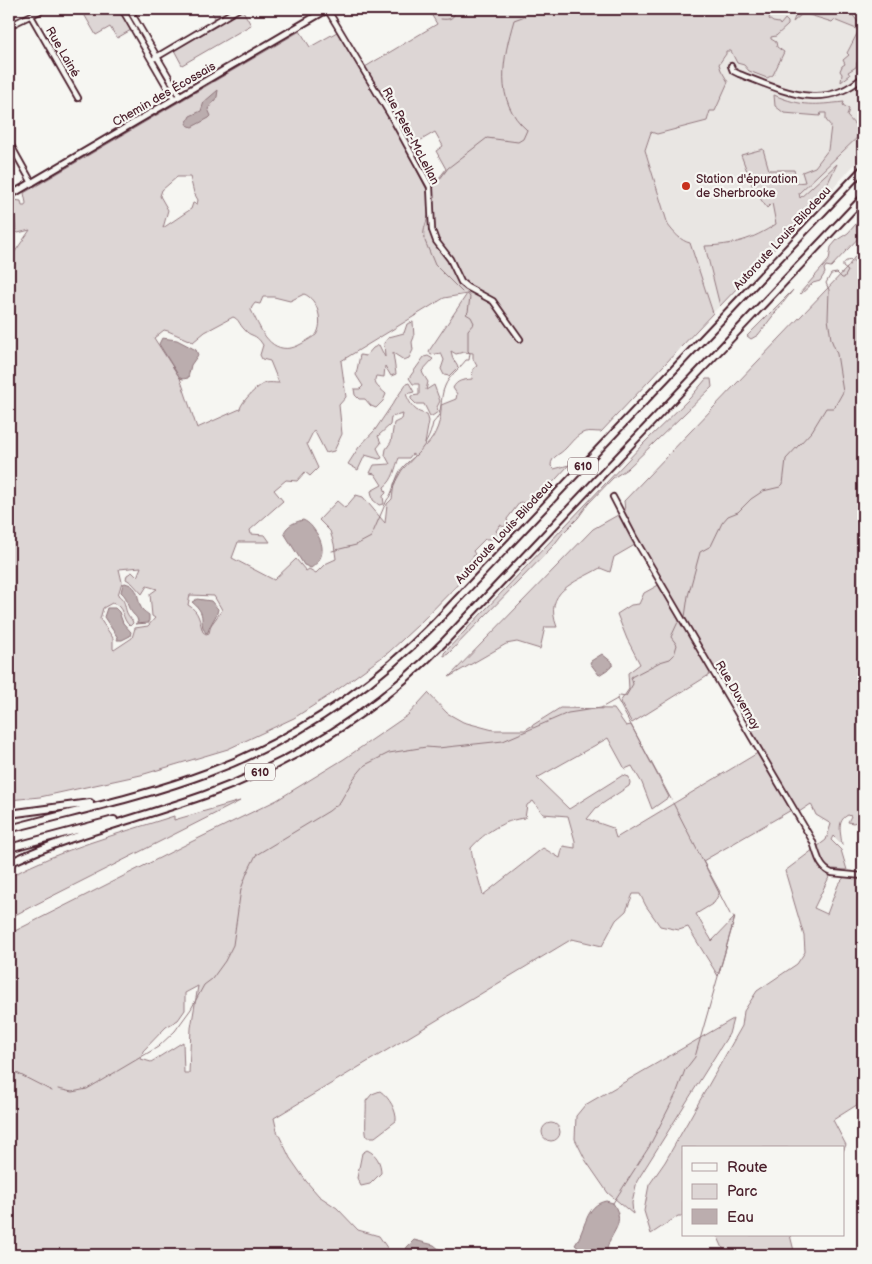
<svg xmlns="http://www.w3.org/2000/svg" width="872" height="1264" font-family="'Balsamiq Sans',sans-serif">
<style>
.built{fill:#e9e6e3}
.green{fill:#ddd6d5;stroke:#947a80;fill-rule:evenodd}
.water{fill:#bbadae;stroke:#8e747a}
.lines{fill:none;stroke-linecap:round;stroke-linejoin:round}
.stream{stroke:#8e747a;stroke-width:1}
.minor-casing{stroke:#4a1f2b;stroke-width:8}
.major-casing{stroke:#4a1f2b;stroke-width:9}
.highway-casing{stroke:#4a1f2b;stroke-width:10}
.minor{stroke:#f6f6f2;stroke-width:4.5}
.major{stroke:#f6f6f2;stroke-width:5}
.highway{stroke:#f6f6f2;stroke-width:6}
.poi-dot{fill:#c8321e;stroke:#f6f6f2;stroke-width:2}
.labels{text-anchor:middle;stroke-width:4.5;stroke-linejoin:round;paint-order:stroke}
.shield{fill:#f6f6f2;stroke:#7e6067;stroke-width:1}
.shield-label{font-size:11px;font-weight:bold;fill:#4a1f2b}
.street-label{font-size:12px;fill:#4a1f2b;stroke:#f6f6f2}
.poi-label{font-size:12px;fill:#4a1f2b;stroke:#f6f6f2;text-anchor:start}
</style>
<rect width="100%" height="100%" fill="#f6f6f2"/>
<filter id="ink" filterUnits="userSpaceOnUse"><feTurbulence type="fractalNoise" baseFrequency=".02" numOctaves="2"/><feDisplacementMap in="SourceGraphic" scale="10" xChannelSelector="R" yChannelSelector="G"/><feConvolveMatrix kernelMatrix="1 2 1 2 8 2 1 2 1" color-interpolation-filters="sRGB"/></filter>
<g filter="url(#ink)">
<path class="built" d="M773 9H795L794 20 803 13 832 22 834 20 859 30 847 52 850 55 845 64 841 81 850 75 848 72 857 62 863 60V155L827 195 818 200 817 204 713 313 690 243H687L675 234 668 226 645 150 651 132 710 110 728 82 721 70 719 64 726 54V51H731L737 63 744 65 747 69 775 70 782 50 771 39 770 36H776L783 20 780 26 779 23 773 22 769 19Z"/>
<path class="green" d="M81 9H118L131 30 117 38 110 27 96 35Z
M210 9H242L251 25 182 65 174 50 219 25Z
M428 9H774L771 11 769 19 773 22 779 23 780 25 785 19 788 22V25L776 36 771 37V39L776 42 777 47 784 52 773 75 767 78 749 71 744 65 737 63 731 51H726V54L719 64 721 70 728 82 715 111H710L707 121 657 134 651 132 645 150 668 225C674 233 681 241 690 243L713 313 601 432C596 432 590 431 585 432 576 435 572 442 566 448 560 455 551 456 551 466L554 469 569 465 532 505 520 502 507 519 508 523 504 527 500 525 496 531 500 535 497 539H485L473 551 475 554 469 562 467 575 418 625 389 652 333 693 294 718 228 749 141 775 40 797 9 800V254L12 256 30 230 18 233 16 231 13 200 21 201 22 206H25L26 203 24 193 300 31 310 47 337 32 402 141 427 190 433 186 446 169 436 151 443 146 435 132 411 146 365 67 437 24ZM177 177H190L194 193 198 200 197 204 193 203 191 209 163 228 168 210 160 196 162 190ZM304 294C318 299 324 323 316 335 309 339 300 346 291 348 268 352 260 327 251 310L252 307 255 303 260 304 263 297H274L290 301ZM467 294 429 351 431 355 441 353 444 360 441 369 444 375 449 376 458 367 453 359 451 351 456 354 464 352 473 353V359L477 366 473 369 472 379C463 380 457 380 453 388L457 394 456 399 441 405C442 419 436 436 426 446L425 444 429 421 427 414C415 413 410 404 406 394L414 392 409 383 406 384 375 430 359 447 348 464 358 470 365 455 379 459 382 458 377 448 381 443 378 436 390 425 391 417 403 414 402 419 394 423 391 442 386 449 385 455 390 464 374 465 370 473 375 474 382 485 371 491 373 500 379 505 384 504 383 496 386 493 384 487C394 480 395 467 399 458H409L412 454 415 456 402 470 394 484 392 499 387 504 385 523 363 497 356 495 345 508 337 501 319 520 330 531 334 544 336 559 325 564 316 573 309 569 306 571 296 559 274 580 232 558 238 542H270L265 535 251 534 250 530 283 501 274 490 286 480 297 481 305 472 310 476 318 468 307 444 314 430 326 453 334 451 342 434 339 405 346 397 341 361 444 298ZM233 317C239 319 239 324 244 329 251 338 255 332 263 345L260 355 262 359 270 361 279 383C275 383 270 382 266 383 259 384 241 402 240 409L197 428 180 378 154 338 164 330 168 331 193 342 205 332ZM141 567 137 577 132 572 127 575 126 579 132 583 142 594 147 586 157 589 150 594 152 616 155 618 148 626 135 628 132 638 114 650 113 649V638L100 619 103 608 112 603C125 606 121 619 130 626L133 623C132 618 129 618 127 613 124 605 126 601 118 595L122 582 119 569ZM190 595 214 596 221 608 222 610 211 625 209 633 206 634 203 632C199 621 200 612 188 605Z
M795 9H854L852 14 858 22 863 25V60L857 62 856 67 848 72 850 75 841 82 842 74 840 71 842 66 845 64 843 60 849 55 847 53 859 30 834 20 832 22 803 13 793 22 796 14Z
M774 95C802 107 815 105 844 102L843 105 849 109 847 116 857 127 863 128V134H861L799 193 800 198 837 164 827 185 829 191 827 195 818 200 817 204 720 306 705 246C733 245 752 240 776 224L772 203 767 208 754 190 741 155 763 149 769 170H794L797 183 805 182 802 172 815 167 828 150 831 126 826 120V113H821L820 116 784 113 775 106Z
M863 216V233L831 267 826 266 824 269 825 273 820 281 813 283 801 294 800 293 829 260 831 247 837 240 848 233Z
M863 245V820L853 823 848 822 851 816 848 815C836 821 841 833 842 845L833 836 831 840 841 850 847 870 833 869 814 908 827 914 838 885 845 876 863 879V1101L833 1120 846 1145 843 1151V1148H683V1216H678L651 1234 644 1211 649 1185 665 1162 742 1026 744 1011 757 991 797 964 805 952 804 936 785 871 826 840 831 824 816 815 811 804 796 814 793 809 703 861 720 892 714 903 696 914 712 941 735 917 718 976 688 927 679 930 660 926 646 906 640 894H633L626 911 616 920 602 946 572 939 274 1118 277 1131 290 1158 306 1181 319 1196 337 1208 358 1230 379 1236 392 1255H9V934L189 843 277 800 344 759 408 715 428 693 447 713 463 722 493 730H525L560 708 614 709 626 726 631 725 669 797 652 809 642 783 632 766 625 769 608 738 537 778 569 809 623 775 629 777 630 783 629 786 596 808 587 819 613 828 616 838 761 751 717 670 632 723 620 702 629 689 628 673 640 664 627 639 617 614 631 605 639 604 644 593 664 582 640 542 614 557 610 572 600 568C574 583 543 591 557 627H545L540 649 517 642 506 644 449 677 593 529 625 511 624 501 847 268ZM533 801 543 814 568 816 575 841V848L563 846 560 858 543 848 483 895 473 860 471 848C485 832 504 820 525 818L527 805ZM198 986 191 1028 189 1073H184L183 1042 151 1062 141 1059 143 1051 166 1027 178 1020 185 1010V993Z
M793 290 758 335 751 339 747 336Z
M413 322 414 337 412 342 413 350 409 358 404 360 393 353 396 374 391 376 385 366 384 377 376 376C372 385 380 388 386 394L383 401 376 408 371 406 365 399H359L355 395 354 389H360L363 386 356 375 360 355 366 356 373 348 379 345 385 357 384 343 389 337 404 333 407 324Z
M428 356 433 359 422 371 423 374 428 382 426 390 434 385 440 401 437 407 438 412 432 416H430L424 404H416L411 399V396L419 395V384H413L409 378 424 357Z
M706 379H711L712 387 627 469 613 478 588 504 578 518 563 533 553 546 448 654 444 656V653L645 442 690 398Z
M240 801 9 918V877C61 849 118 834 174 816V820Z
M733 1019 729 1034 637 1181 632 1203 633 1214 608 1193 586 1161 575 1139 576 1116 585 1105Z
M380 1091C389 1097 397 1111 396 1121L375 1137H367C364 1131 367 1109 366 1101L372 1094Z
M542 1132a9 9 0 1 1 18 0a9 9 0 1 1-18 0Z
M367 1150C376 1154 381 1162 381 1173L370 1184 361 1186 357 1178 362 1153Z
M717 1235H790L795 1255H726Z"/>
<path class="water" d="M218 90 217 97 208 109 211 116 209 118 192 127 187 125 186 124 190 116 201 111 204 102Z
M162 338 177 340 196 350 198 355 191 365 188 378 183 379 180 378 159 344Z
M303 520C310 523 313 528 317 534 325 547 324 559 311 568L304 565 284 533C287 525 295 522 303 520Z
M125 583C141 587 136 600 142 609 144 612 147 613 149 615V623L135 624 138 622C137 616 134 616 131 611 125 604 130 600 121 592L123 584Z
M197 599 211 601 218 609C217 617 210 623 208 632L206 633C197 621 209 616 192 602Z
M107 608H115L119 612 123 623 131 632 130 636 122 640H117L118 638 104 617Z
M602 654 613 663V666L599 675 590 663 591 661Z
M606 1201 613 1203C629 1227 605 1234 607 1255H587L575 1245C586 1229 585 1205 606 1201Z
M414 1240 434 1245 446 1255H404L407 1247Z"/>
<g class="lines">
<path class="stream" d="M441 19C450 20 454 19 456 9
M434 187 448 168 487 138 518 142 523 139 527 130C493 101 503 58 514 20L525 16 526 9
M427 191 429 203
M424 239C422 229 428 221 429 212
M425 241 435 265 462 292
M332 551 356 545 371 537 387 500C393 494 395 479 400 471 404 465 409 461 414 457 425 447 430 437 433 423 444 413 439 399 445 386 449 376 460 368 466 360H469L470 353 468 351V330L474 323 471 317 466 314 468 312 470 297 467 293
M685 617 688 596 700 552 711 546 722 523 728 516 738 512 751 499 763 491 780 487 783 484 786 459 812 431 826 408H834L843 392 837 354 831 339 828 319 829 290 826 283 831 274 837 273 842 278H844L848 271 843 267V264C847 259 851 260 857 262L858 256 863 254
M617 699 671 799
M673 803 730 914
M9 1069 52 1091
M58 1089 72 1092 87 1089 158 1047 175 1031 191 1009 204 985 212 979 225 961 233 945 241 889 247 873 256 855 329 811 340 802 354 778 365 765 389 753 426 747 438 748 503 741 568 713 601 708 617 699 620 695 626 696 633 684 631 677 660 662 670 659 674 655 677 645 671 637 678 622
M613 1203 649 1147 676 1094 685 1070 695 1057 735 917 733 916"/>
<g class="minor-casing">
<path id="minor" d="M122 9 174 99
M129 9 180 96
M327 9 391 116 430 187 432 230 436 241 450 259 461 282 467 287 493 301 520 339
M31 16 78 98
M9 26 44 9
M155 58 238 9
M731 66 733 71 739 74C782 90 823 113 863 77
M9 142 32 183
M613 497 635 539 812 840C817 851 818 868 832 873L863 876"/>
</g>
<g class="major-casing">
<path id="major" d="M9 196 328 9"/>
</g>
<g class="highway-casing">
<path id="highway" d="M9 814 90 803
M9 829C75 811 143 797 207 773 293 741 370 689 434 624L863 169
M9 848 114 820
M9 863C72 834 140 818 205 795 295 762 378 710 445 641L863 198"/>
</g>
<use href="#minor" class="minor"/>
<use href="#major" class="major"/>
<use href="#highway" class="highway"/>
</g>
</g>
<circle class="poi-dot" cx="686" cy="186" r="5"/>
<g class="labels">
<g class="shield">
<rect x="568" y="457.5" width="30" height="17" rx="4"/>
<rect x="245" y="763.5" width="30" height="17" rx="4"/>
</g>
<g class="shield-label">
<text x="583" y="470">610</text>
<text x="260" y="776">610</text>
</g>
<g class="street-label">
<text transform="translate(63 52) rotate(60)" y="4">Rue Lainé</text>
<text transform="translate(164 94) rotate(-30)" y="4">Chemin des Écossais</text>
<text transform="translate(411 136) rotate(62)" y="4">Rue Peter-McLellan</text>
<text transform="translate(782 238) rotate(-47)" y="4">Autoroute Louis-Bilodeau</text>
<text transform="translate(504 532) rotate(-47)" y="4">Autoroute Louis-Bilodeau</text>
<text transform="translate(738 695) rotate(60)" y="4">Rue Duvernay</text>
</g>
<g class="poi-label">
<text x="696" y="183">Station d'épuration<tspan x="696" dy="14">de Sherbrooke</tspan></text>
</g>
</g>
<rect width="872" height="1264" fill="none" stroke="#f6f6f2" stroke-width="30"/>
<rect x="15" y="15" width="842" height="1234" fill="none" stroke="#4a1f2b" stroke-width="2" filter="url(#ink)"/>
<rect x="682" y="1146" width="162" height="90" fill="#f6f6f2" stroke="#b1a0a2"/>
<rect x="692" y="1163" width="25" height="8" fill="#f6f6f2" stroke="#b1a0a2"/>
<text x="727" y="1172" font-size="15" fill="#4a1f2b">Route</text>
<rect x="692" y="1184" width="25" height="15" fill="#ddd6d5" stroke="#b1a0a2"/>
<text x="727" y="1196" font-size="15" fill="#4a1f2b">Parc</text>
<rect x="692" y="1209" width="25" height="15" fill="#bbadae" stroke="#b1a0a2"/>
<text x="727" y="1222" font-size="15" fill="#4a1f2b">Eau</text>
</svg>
